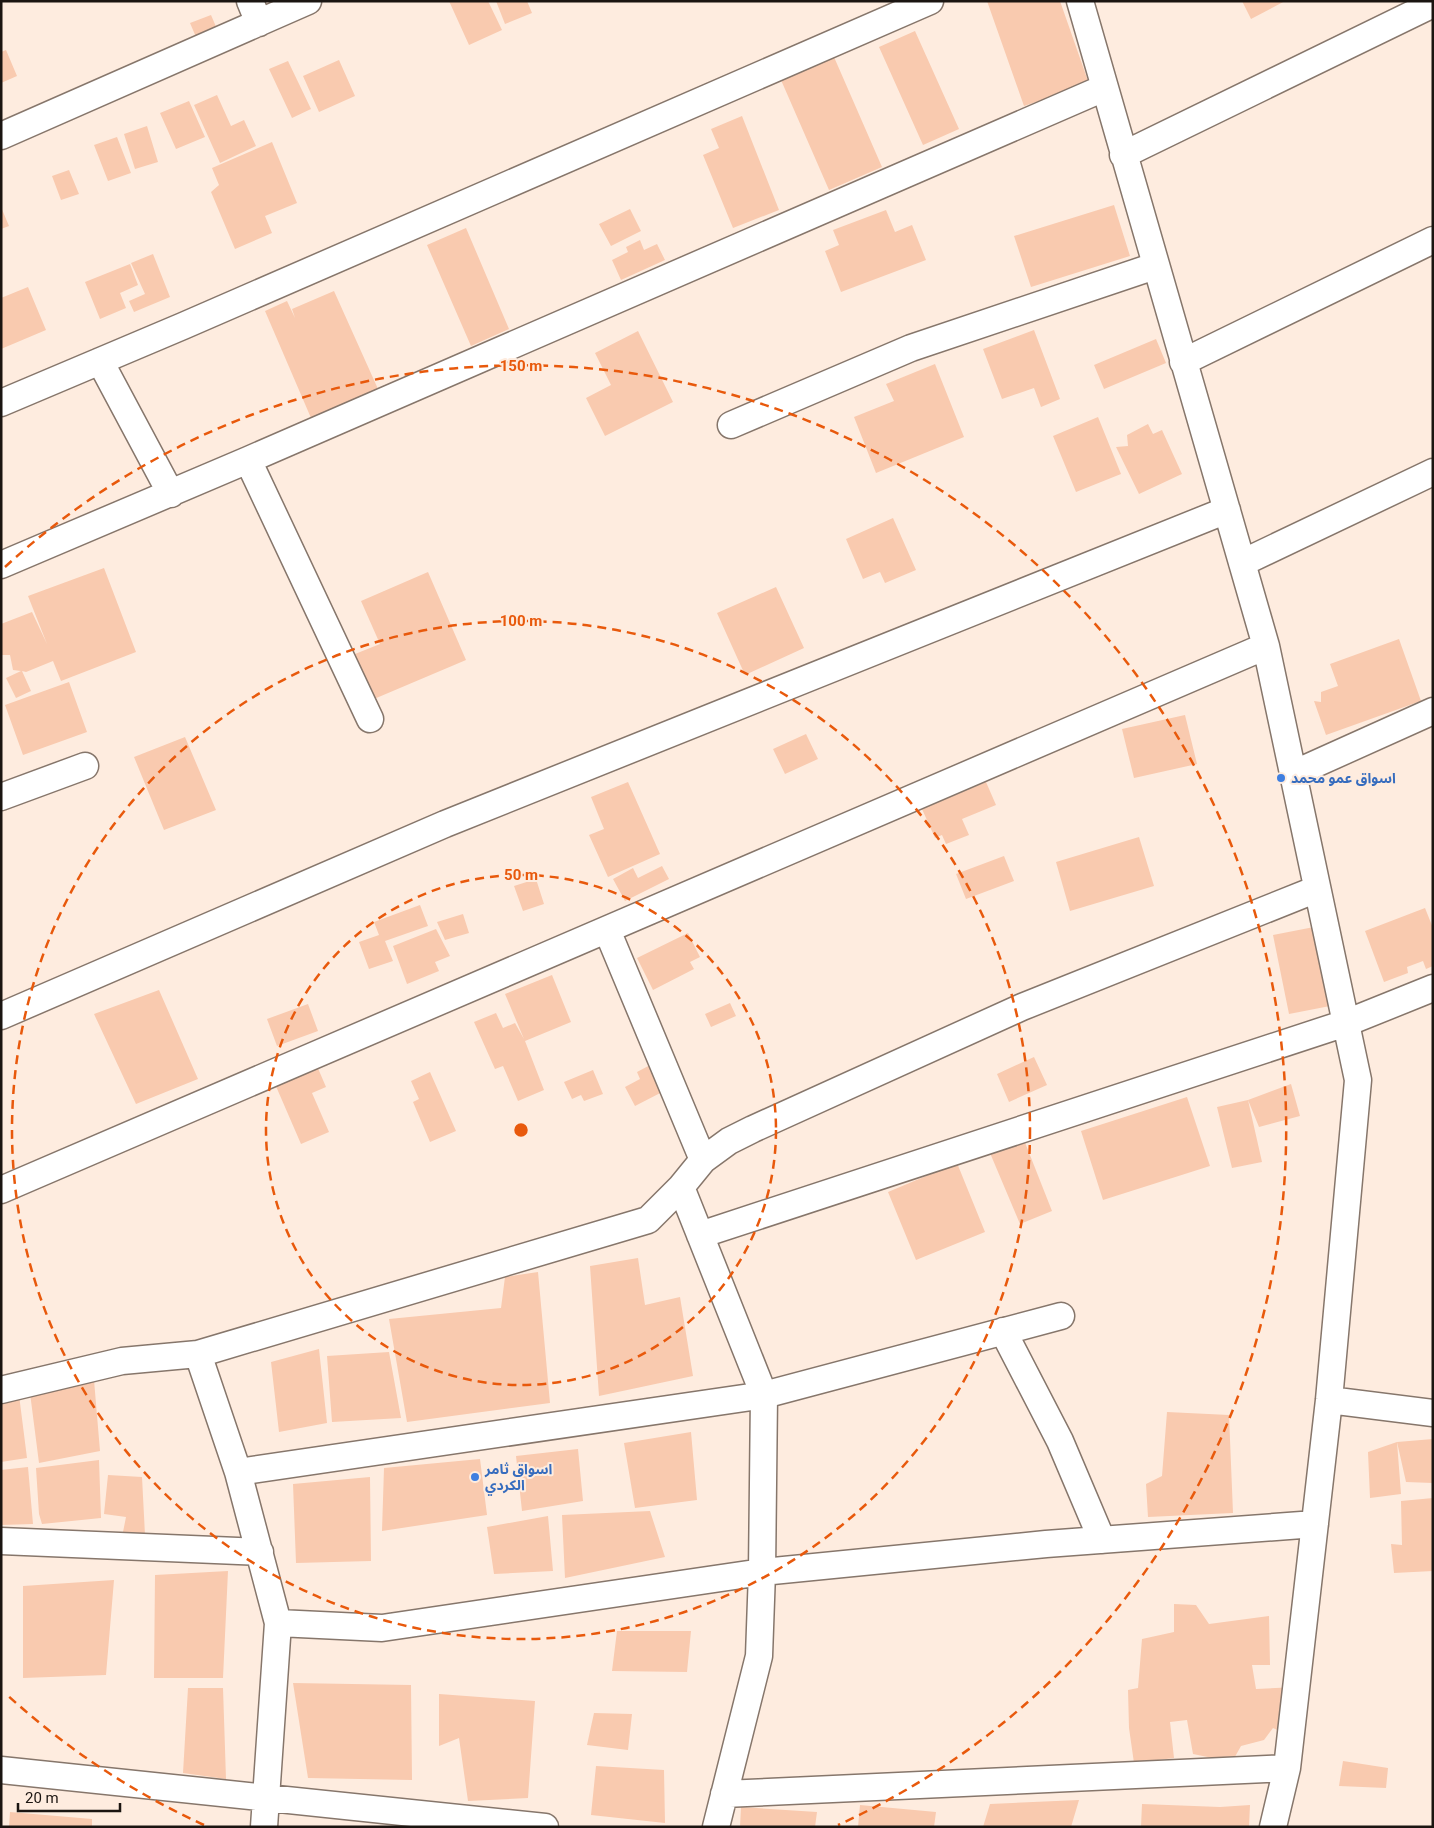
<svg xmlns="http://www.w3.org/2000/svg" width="1434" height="1828" font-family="Roboto,'Noto Sans Arabic',sans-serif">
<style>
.building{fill:#f9caaf}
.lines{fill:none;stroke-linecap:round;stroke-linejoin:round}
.street-casing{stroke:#86766b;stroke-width:29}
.street{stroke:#fff;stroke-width:26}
.ring{fill:none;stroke:#e8590c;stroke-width:2.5;stroke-dasharray:9 6}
.shop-dot{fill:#3f7fe0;stroke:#feecdf;stroke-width:2}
.labels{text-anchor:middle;stroke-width:4;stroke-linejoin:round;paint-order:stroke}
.shop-label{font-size:14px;font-weight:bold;fill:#366cbe;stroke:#feecdf;text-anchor:start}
.centre{fill:#e8590c;stroke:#feecdf;stroke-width:2.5}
.ring-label{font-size:15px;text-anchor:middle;font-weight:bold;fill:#e8590c;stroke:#feecdf;stroke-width:4;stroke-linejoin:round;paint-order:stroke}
</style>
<rect width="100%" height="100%" fill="#feecdf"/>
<path class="building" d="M449 1H488L502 30 469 45Z
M496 1H527L532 13 505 24Z
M987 1H1060L1089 84 1024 106Z
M1242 1H1285L1251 19Z
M211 15 220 36 199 44 190 23Z
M915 31 959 129 923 145 879 47Z
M6 50 17 76 1 83V52Z
M834 57 882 167 829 190 781 80Z
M339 60 355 96 319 112 303 76Z
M288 61 311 109 292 118 269 69Z
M217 95 231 126 244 120 256 146 220 163 194 105Z
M189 101 205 137 176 149 160 113Z
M742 116 779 210 733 228 703 155 719 148 711 129Z
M147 126 158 162 135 169 124 134Z
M117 137 131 173 108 181 94 145Z
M272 142 297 203 265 216 272 233 235 249 211 192 219 185 212 168Z
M69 170 79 194 61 200 52 176Z
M1114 205 1130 256 1031 287 1014 236Z
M1 207 9 226 1 229Z
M630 209 641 231 611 246 599 224Z
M886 210 895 232 912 225 926 260 841 292 825 251 839 245 833 230Z
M466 228 509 329 471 346 427 245Z
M640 240 644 250 657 244 665 260 621 280 612 260 628 252 626 247Z
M153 254 170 297 134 312 129 301 145 294 131 263Z
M130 264 138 285 120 293 126 308 100 319 85 282Z
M28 287 46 330 1 349V298Z
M334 291 378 389 311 418 265 311 287 301 295 318 292 309Z
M1034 330 1060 399 1041 407 1034 388 1002 399 983 349Z
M638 331 673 402 605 436 586 398 611 385 595 353Z
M1156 339 1166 363 1104 389 1094 365Z
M935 364 964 437 876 473 854 417 894 401 886 384Z
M1098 417 1121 474 1076 492 1053 436Z
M1148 424 1153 434 1162 430 1182 474 1139 494 1116 447 1128 446 1127 435Z
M893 518 916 570 885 583 880 572 863 579 846 539Z
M104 568 136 652 61 681 53 661 26 672 22 671 31 691 16 698 6 678 21 671 13 670 10 655H1V624L32 612 47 644 28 596Z
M428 572 466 660 374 699 355 654 380 644 361 601Z
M776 587 804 648 745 675 717 613Z
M1399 639 1421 701 1326 735 1314 701 1321 702V692L1338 686 1330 664Z
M69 682 87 732 23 755 5 705Z
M1185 715 1197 764 1134 778 1122 729Z
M806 734 818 759 785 774 773 749Z
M185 737 216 810 164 830 134 757Z
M628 782 660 854 608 877 589 835 604 829 591 797Z
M986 782 996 805 962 819 969 835 946 844 942 835 935 838 922 809Z
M1139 837 1154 886 1070 911 1056 862Z
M1004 856 1014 881 966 899 956 874Z
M662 866 669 879 625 901 613 879 633 868 638 878Z
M536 879 544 904 523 911 514 886Z
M420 905 428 926 385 941 393 961 369 969 359 942 379 935 374 922Z
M1425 908 1433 928V966L1426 969 1423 961 1407 967 1408 973 1384 982 1365 931Z
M463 914 469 933 445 940 437 922Z
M1314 927 1330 1006 1289 1014 1273 935Z
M436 929 450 956 435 962 439 971 407 984 393 946Z
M688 933 700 957 690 962 694 969 653 990 637 958Z
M552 975 571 1022 525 1041 544 1090 518 1101 503 1066 495 1069 474 1022 496 1013 503 1028 515 1023 524 1039 505 994Z
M159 990 198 1079 136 1104 94 1014Z
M730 1003 736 1016 711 1027 705 1014Z
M308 1004 318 1031 277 1046 267 1019Z
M1034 1057 1047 1085 1009 1102 997 1074Z
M654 1063 668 1089 635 1106 625 1087 640 1079 637 1072Z
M317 1066 326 1087 312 1093 329 1132 301 1144 275 1084Z
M593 1070 603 1094 584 1101 581 1095 572 1099 564 1082Z
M430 1072 456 1131 430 1142 413 1102 419 1099 411 1081Z
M1291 1084 1300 1116 1259 1127 1248 1100Z
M1187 1097 1210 1166 1103 1200 1081 1131Z
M1248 1100 1262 1162 1232 1168 1217 1107Z
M1024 1140 1052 1211 1020 1224 990 1153Z
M957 1163 985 1232 916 1260 888 1192Z
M638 1258 645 1305 680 1297 693 1376 599 1396 590 1266Z
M538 1272 550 1403 407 1422 389 1319 501 1308 505 1277Z
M319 1349 327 1423 279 1432 271 1362Z
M389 1352 401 1418 332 1422 327 1356Z
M94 1380 100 1451 39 1463 30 1393Z
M19 1395 27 1458 1 1462V1399Z
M1167 1412 1229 1415 1233 1513 1148 1517 1146 1484 1162 1476Z
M691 1432 697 1500 635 1508 624 1443Z
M1433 1439V1483L1406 1482 1397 1442Z
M1397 1442 1401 1494 1370 1498 1368 1452Z
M578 1449 583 1501 522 1511 516 1456Z
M480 1459 487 1515 382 1531 384 1468Z
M99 1460 101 1518 42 1524 39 1514 36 1468Z
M28 1467 33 1524 1 1525V1470Z
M108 1475 142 1477 145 1535 123 1532 126 1517 104 1514Z
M370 1477 371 1561 296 1563 293 1484Z
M1433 1498V1571L1394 1573 1391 1544 1402 1545 1401 1501Z
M650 1511 665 1557 565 1578 562 1515Z
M548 1516 553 1571 494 1574 487 1527Z
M228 1571 223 1678H154L155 1575Z
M114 1580 106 1675 23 1678V1586Z
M1174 1604 1196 1605 1209 1624 1269 1616 1270 1665H1252L1256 1689 1297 1687 1284 1733 1273 1728 1264 1740 1241 1746 1232 1762 1193 1754 1187 1720 1170 1722 1174 1758 1134 1763 1129 1728 1128 1690 1138 1688 1142 1639 1174 1632Z
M617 1631H691L687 1672 612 1671Z
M293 1683 411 1685 412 1780 308 1778Z
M188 1688H223L226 1779 183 1773Z
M439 1694 535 1701 528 1798 468 1801 459 1738 439 1746Z
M594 1713 632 1714 628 1750 587 1745Z
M1343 1761 1388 1768 1386 1788 1339 1786Z
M596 1766 664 1770 665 1823 591 1815Z
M1079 1800 1071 1827H983L990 1804Z
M1142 1804 1220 1807 1250 1805 1249 1827H1141Z
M860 1805 936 1812 934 1827H858Z
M741 1807 817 1812 815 1827H740Z
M10 1812 92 1819V1827H9Z"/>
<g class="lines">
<g class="street-casing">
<path id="street" d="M250 1 259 23
M1080 1 1266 646 1358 1080 1329 1400 1287 1768 1273 1827
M1 136 308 1
M1123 155 1433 4
M100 361 171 494
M1183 362 1433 240
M1 403 183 326 930 1
M731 425 911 348 1155 266
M248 460 370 719
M1242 563 1433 472
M1 565 248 460 1104 88
M1293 774 1433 711
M1 797 85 766
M607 930 703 1160
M1 1016 445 824 1227 510
M681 1187 764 1395 762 1572 759 1656 716 1827
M1 1190 1266 646
M700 1235 1346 1023 1433 988
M1003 1331 1060 1441 1102 1540
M198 1354 238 1472 278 1623 264 1827
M1 1390 122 1361 198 1354 648 1220 681 1187 703 1160 729 1141 753 1129 1022 1007 1317 889
M1329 1400 1433 1413
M238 1472 764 1395 1061 1316
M1 1541 260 1552
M278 1623 382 1628 762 1572 1046 1544 1315 1524
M1 1770 545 1827
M724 1794 1287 1768"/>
</g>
<use href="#street" class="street"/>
</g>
<g class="ring">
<circle cx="521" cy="1130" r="255"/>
<circle cx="521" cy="1130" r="509"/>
<path d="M204 1825A764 764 0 0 1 5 1693M5 567A764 764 0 1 1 838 1825"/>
</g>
<g class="shop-dot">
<circle cx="1281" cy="778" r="5"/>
<circle cx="475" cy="1477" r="5"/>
</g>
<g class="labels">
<g class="shop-label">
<text x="1291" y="783">اسواق عمو محمد</text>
<text x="485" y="1474">اسواق ثامر<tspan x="485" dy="16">الكردي</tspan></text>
</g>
</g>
<circle cx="521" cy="1130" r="8" class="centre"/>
<g class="ring-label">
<text x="521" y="371">150 m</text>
<text x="521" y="626">100 m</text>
<text x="521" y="880">50 m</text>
</g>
<rect width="1434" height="1828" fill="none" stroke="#1b1511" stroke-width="5"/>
<path d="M18 1803v8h102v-8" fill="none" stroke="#1b1511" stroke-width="2.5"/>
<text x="25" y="1803" font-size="15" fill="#1b1511" stroke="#feecdf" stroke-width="4" paint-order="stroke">20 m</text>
</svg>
